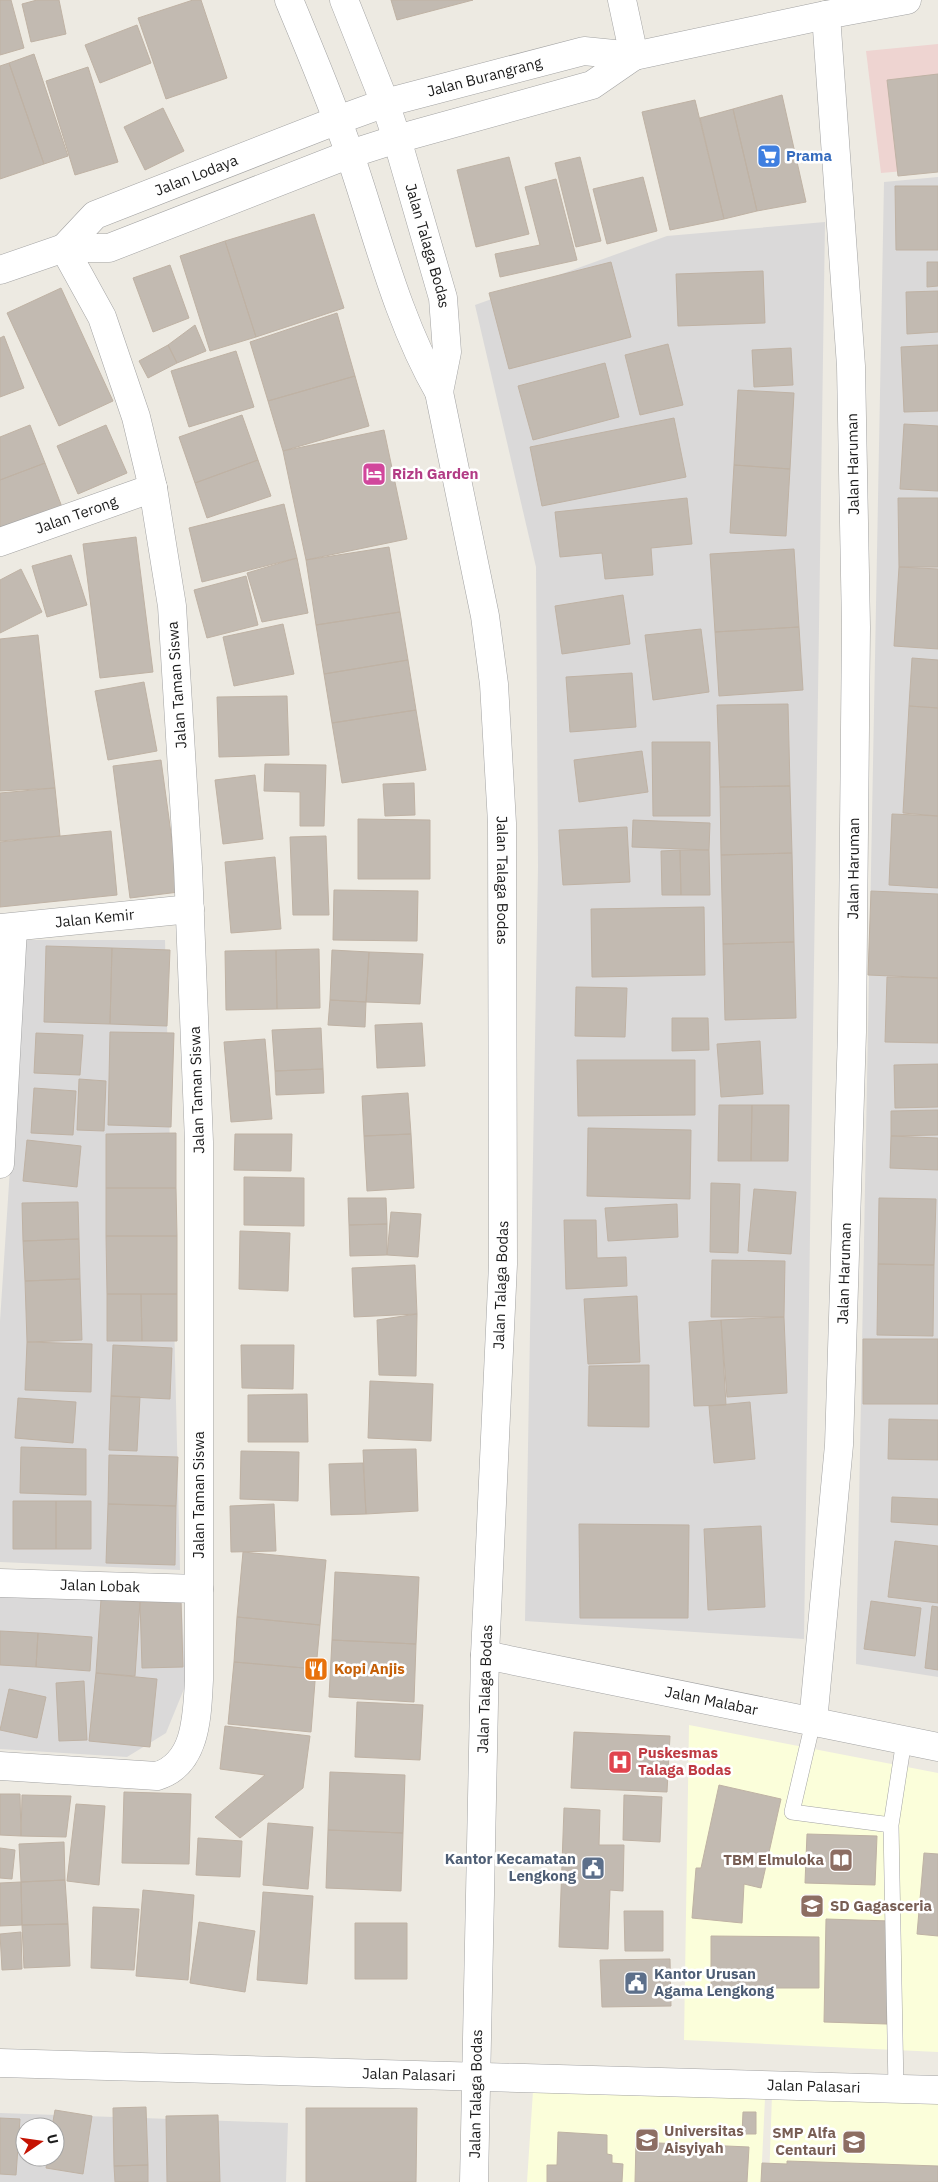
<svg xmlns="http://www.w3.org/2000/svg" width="938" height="2182" font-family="'IBM Plex Sans',sans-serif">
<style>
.residential{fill:#dad9d9;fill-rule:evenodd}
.commercial{fill:#eed4d1}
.education{fill:#fbfeda}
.building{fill:#c2bab1;stroke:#bfb2a4}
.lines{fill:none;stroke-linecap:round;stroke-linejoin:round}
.service-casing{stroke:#a3a3a3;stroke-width:16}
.minor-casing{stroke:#a3a3a3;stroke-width:29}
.tertiary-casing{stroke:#a3a3a3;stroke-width:29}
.service{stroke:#fff;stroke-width:15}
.minor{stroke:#fff;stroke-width:28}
.tertiary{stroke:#fff;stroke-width:28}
.labels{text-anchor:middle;stroke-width:5;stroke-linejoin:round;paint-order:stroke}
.street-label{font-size:15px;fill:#1c1c1c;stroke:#fff}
.shop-label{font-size:15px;font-weight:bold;fill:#366cbe;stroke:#fff;text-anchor:start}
.hotel-label{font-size:15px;font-weight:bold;fill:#b23c85;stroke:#fff;text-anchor:start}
.food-label{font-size:15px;font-weight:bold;fill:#c56008;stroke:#fff;text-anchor:start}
.health-label{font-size:15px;font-weight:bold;fill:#be3a42;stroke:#fff;text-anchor:start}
.service-label{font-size:15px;font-weight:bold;fill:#4e5e75;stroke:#fff;text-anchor:end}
.education-label{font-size:15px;font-weight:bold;fill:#785e54;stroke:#fff;text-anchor:end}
</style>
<rect width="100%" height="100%" fill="#edeae2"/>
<path class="residential" d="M938 177V1677L856 1664 884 182Z
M825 222 804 1639 525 1621 538 867 536 567 475 305 667 236Z
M25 940H165L180 1570 0 1562V1321Z
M0 1585 181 1592 186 1684 166 1733 127 1757 0 1749Z
M0 2113 288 2123 286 2182H0ZM25 2127H55V2157H25Z"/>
<path class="commercial" d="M938 44V168L881 173 866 51Z"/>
<path class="education" d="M689 1725 938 1773V2052L684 2040Z
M533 2091 765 2098 761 2182H527Z
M772 2095 938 2102V2182H769Z"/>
<path class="building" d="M0 0H11L24 48 0 55Z
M37 0H59L66 34 31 42 22 4Z
M193 0H201L227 78 166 99 138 18Z
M391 0H473L397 20Z
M137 25 151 63 100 83 85 45Z
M34 54 68 156 44 164 9 63Z
M9 63 44 164 0 179V66Z
M88 67 118 162 75 175 46 81Z
M938 74V172L898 176 887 80Z
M782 95 806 202 757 211 733 109Z
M695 100 724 219 670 230 642 112Z
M163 108 184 151 145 170 124 127Z
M733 109 757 211 724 219 700 118Z
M509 157 529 234 476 247 457 170Z
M580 157 601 241 576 247 555 163Z
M643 177 657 231 607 244 593 189Z
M556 179 577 260 500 277 495 254 540 245 525 187Z
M895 186H938V250H896Z
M314 214 344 308 256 337 225 241Z
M225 241 256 337 210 351 180 256Z
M611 262 631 337 509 369 489 293Z
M927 262H938V286L927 287Z
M170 265 189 318 153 332 133 278Z
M763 271 765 323 678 326 676 274Z
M61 288 113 401 59 426 7 313Z
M938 291V332L907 334 906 292Z
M337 313 355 376 268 401 250 342Z
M195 325 206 351 177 363 168 345Z
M4 336 24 388 0 397V338Z
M668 344 683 405 640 415 625 355Z
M168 345 177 363 148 378 139 361Z
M938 345V411L904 412 901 347Z
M791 348 793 385 754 387 752 350Z
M236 351 254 407 189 427 171 371Z
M605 363 619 417 533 440 518 386Z
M355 376 369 426 283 451 268 401Z
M738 390 794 393 790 469 734 465Z
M242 415 258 460 195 483 179 437Z
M674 418 686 477 542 506 530 447Z
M904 424 938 426V491L900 489Z
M30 425 45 463 0 480V437Z
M106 425 127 473 78 494 57 446Z
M384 430 407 539 306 560 283 451Z
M258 460 271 496 207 518 195 483Z
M45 463 62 507 0 531V480Z
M734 465 790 469 786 536 730 533Z
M687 498 692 544 651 548 653 575 605 579 602 553 560 557 555 512Z
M898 498H938V567H899Z
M284 504 297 558 202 582 189 528Z
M136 537 153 672 100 678 83 544Z
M389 547 400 612 316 625 306 560Z
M794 549 799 627 715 632 710 554Z
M71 555 87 605 47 617 32 566Z
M297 558 308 613 262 622 247 573Z
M899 567 938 569V649L894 646Z
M21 569 42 612 0 633V580Z
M246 576 258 625 207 638 194 590Z
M623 595 630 644 562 654 555 606Z
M400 612 408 660 324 674 316 625Z
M283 624 294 674 234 686 223 637Z
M799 627 803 690 719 696 715 632Z
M701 629 709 692 653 700 645 635Z
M38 635 55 788 0 791V639Z
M912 658 938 660V708L909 706Z
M408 660 416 710 332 723 324 674Z
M632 673 636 727 570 732 566 677Z
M144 682 157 751 108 760 95 691Z
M287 696 289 755 219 757 217 697Z
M788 704 790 786 720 787 717 705Z
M909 706 938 708V816L903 813Z
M416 710 426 770 342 783 332 723Z
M652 742H710V816H653Z
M642 751 648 792 579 802 574 760Z
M161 760 179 892 130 898 113 766Z
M265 764 326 765 324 826H300V792L264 791Z
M255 775 263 839 223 844 215 780Z
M414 783 415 815 385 816 383 784Z
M790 786 792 853 721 855 720 787Z
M55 788 60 836 0 841V793Z
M892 814 938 816V888L889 885Z
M358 819 430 820V879H358Z
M633 820 710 823 709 850 632 847Z
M627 827 630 882 563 885 559 830Z
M111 831 117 895 0 907V842Z
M326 836 329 915H293L290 837Z
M680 850 681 895H662L661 851Z
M680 850H709L710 895H681Z
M792 853 794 942 723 944 721 855Z
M275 857 281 929 231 933 225 862Z
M334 890 418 891 417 941 333 940Z
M871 891 938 894V978L868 975Z
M704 907 705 975 592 977 591 909Z
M794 942 796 1018 725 1020 723 944Z
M46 946 112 948 110 1024 44 1022Z
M112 948 170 950 167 1026 110 1024Z
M319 949 320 1008 277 1009 276 950Z
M276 950 277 1009 226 1010 225 951Z
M332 950 369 952 366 1002 330 1000Z
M369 952 423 954 420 1004 366 1002Z
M887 977 938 978V1043L885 1042Z
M576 987 627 988 625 1037 575 1036Z
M330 1000 366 1002 365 1027 328 1025Z
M672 1018H708L709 1050 672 1051Z
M422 1023 425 1066 377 1068 375 1025Z
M321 1028 323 1069 275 1071 272 1030Z
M110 1032 174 1033 171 1127 108 1125Z
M36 1033 83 1035 80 1075 34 1073Z
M265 1039 272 1119 231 1122 224 1042Z
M760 1041 763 1094 721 1097 717 1044Z
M577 1060H695V1115L578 1116Z
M938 1064V1107L895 1108 894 1065Z
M323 1069 324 1093 276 1095 275 1071Z
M79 1079 106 1081 104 1131 77 1130Z
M34 1088 76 1091 73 1135 31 1133Z
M408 1093 411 1134 364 1136 362 1096Z
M719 1105H752L751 1161H718Z
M752 1105H789L788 1161H751Z
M938 1110V1135L891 1136V1111Z
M588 1128 691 1130 690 1199 587 1196Z
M176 1133V1188H106V1134Z
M235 1134H292L291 1171 234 1170Z
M411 1134 414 1188 367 1191 364 1136Z
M891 1136 938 1138V1170L890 1168Z
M27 1140 81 1146 77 1187 23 1181Z
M244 1177 304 1178V1226L244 1225Z
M711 1183 740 1184 738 1253 710 1252Z
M106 1188H176L177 1236H106Z
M754 1189 796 1192 791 1254 748 1251Z
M348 1198H386L387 1224 349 1225Z
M879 1198 936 1199 934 1265 878 1264Z
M78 1202 79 1239 23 1241 22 1203Z
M677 1204 678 1237 608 1241 605 1208Z
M391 1212 421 1214 418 1257 387 1255Z
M564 1220H596L597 1258 626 1257 627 1286 566 1289Z
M387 1224V1255L350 1256 349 1225Z
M240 1231 290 1233 288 1291 239 1289Z
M106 1236H177V1294H107Z
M79 1239 80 1279 25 1281 23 1241Z
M712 1260 785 1261 784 1317H711Z
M878 1264 934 1265 933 1336 877 1335Z
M415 1265 417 1314 354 1317 352 1268Z
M80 1279 82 1340 27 1342 25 1281Z
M107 1294H141L142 1341H107Z
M141 1294H177V1341H142Z
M637 1296 640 1362 588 1364 584 1299Z
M417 1314 416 1376 379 1375 377 1320Z
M784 1317 787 1393 727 1397 721 1320Z
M721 1320 726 1405 694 1406 689 1322Z
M863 1339H938V1404H863Z
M27 1342 92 1344 91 1392 25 1390Z
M113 1345 172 1348 170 1399 111 1396Z
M241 1345H294L293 1389 242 1388Z
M649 1365V1427L588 1426 589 1366Z
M370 1381 433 1384 431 1441 368 1438Z
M307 1394 308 1442H248V1395Z
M111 1396 140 1397 137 1451 109 1450Z
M18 1398 76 1402 73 1443 15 1438Z
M750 1402 755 1459 714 1463 709 1406Z
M889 1419 938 1420V1460L888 1459Z
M21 1447 86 1449V1495L20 1493Z
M416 1449 418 1511 366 1514 363 1450Z
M241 1451 299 1452 298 1501 240 1499Z
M109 1455 178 1457 176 1506 108 1504Z
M363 1463 366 1514 331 1515 329 1464Z
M892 1497 938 1499V1525L891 1522Z
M13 1501H56V1549H13Z
M56 1501H91V1549H56Z
M108 1504 176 1506 175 1565 106 1563Z
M274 1504 276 1551 231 1552 230 1506Z
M579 1524 689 1525 688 1618H580Z
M761 1526 765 1607 708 1610 704 1529Z
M895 1541 938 1546V1603L888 1597Z
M243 1552 326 1560 320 1625 237 1617Z
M335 1572 419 1577 416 1644 332 1640Z
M101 1599 140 1602 135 1676 96 1673Z
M181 1601 183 1667 142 1668 140 1602Z
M871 1601 921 1608 915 1656 864 1649Z
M932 1606 938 1607V1670L925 1668Z
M237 1617 320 1625 316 1669 234 1662Z
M0 1631 38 1633 36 1667 0 1665Z
M38 1633 92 1637 90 1671 36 1667Z
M332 1640 416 1644 414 1702 329 1697Z
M234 1662 316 1669 311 1732 228 1724Z
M96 1673 157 1679 150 1747 89 1741Z
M84 1681 87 1740 59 1741 56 1683Z
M9 1689 46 1697 37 1738 0 1730Z
M357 1702 423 1705 420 1760 355 1757Z
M225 1726 310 1736 303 1788 240 1838 215 1817 265 1775 220 1769Z
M574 1732 670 1736 667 1792 571 1788Z
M330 1772 405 1775 403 1833 328 1830Z
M719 1785 781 1799 761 1888 744 1884 742 1923 692 1918 696 1868H701Z
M124 1792 191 1794 189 1864 122 1863Z
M0 1794H20L21 1836 0 1835Z
M22 1795 71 1796 66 1837 21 1836Z
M624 1795 662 1797 660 1842 623 1840Z
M76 1804 105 1806 99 1885 67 1881Z
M564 1808 600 1810 599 1845H624L623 1891 610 1890 608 1949 559 1947Z
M268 1823 313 1827 308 1889 263 1885Z
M328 1830 403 1833 401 1891 326 1888Z
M807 1834 877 1836 875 1885 805 1883Z
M198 1838 242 1841 240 1877 196 1875Z
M64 1842 65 1880 21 1882 19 1844Z
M0 1848 15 1850 12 1879 0 1878Z
M924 1853 938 1854V1936L917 1934Z
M65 1880 68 1924 22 1925 21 1882Z
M21 1882 22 1925 0 1926V1883Z
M143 1890 194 1895 188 1980 136 1976Z
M263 1892 313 1896 307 1984 257 1980Z
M93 1907 139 1909 134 1970 91 1968Z
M624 1911H663V1951H625Z
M826 1919 890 1921 887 2024 824 2022Z
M199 1922 255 1931 245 1992 190 1983Z
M355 1923H407V1979H355Z
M68 1924 70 1966 24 1968 22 1925Z
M21 1932 22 1969 2 1970 0 1934Z
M711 1936 819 1937V1988H711Z
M670 1959 671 2006 602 2007 600 1960Z
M146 2107 148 2165 114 2166 113 2108Z
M306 2108H417L416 2182H306Z
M55 2110 92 2116 83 2174 46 2168 48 2157H55V2127H52Z
M743 2112H756V2134H742Z
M218 2115 220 2182H167L166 2116Z
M0 2118 20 2119 16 2175 0 2174Z
M558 2132 607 2135V2154L612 2155V2163L623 2164 622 2182H547V2165H557Z
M636 2142 749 2147 747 2182H635Z
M787 2161 938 2166V2182H761L762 2163 787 2164Z
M148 2165V2182H115L114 2166Z"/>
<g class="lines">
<g class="service-casing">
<path id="service" d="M813 1722 792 1812 891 1825
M896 2089 891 1825 904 1740"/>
</g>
<g class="minor-casing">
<g id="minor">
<path d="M622 0 634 56"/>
<path id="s1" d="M0 542 153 488"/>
<path id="s2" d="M0 928 190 909"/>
<path d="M0 1164 13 928"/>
<path id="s3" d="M0 1583 199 1589"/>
<path id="s4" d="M813 1722 839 1445 852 1032 856 627 851 366 826 15"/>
<path d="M0 1766 157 1776C197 1764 197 1715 199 1680V1142L188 867 172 606 153 488 136 417 102 317 64 248"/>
</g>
</g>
<g class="tertiary-casing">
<g id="tertiary">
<path id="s5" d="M289 0C310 51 332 102 350 155 377 234 397 319 439 392L485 616 494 684 502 823 503 1264 485 1655 474 2182"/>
<path id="s6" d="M344 0 385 103 397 139 443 298 447 352 439 392"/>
<path id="s7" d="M64 248 95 215 338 120 385 103 584 51 634 56 826 15 907 0"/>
<path d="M0 270 64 248H109L350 154 397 139 592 85 634 56"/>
<path id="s8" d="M485 1655 938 1747"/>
<path id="s9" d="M0 2063 938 2090"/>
</g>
</g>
<use href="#service" class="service"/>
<use href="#minor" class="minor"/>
<use href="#tertiary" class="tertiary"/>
</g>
<defs>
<g id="supermarket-square" transform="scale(1.25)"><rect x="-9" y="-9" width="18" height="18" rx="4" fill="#3f7fe0" stroke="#fff"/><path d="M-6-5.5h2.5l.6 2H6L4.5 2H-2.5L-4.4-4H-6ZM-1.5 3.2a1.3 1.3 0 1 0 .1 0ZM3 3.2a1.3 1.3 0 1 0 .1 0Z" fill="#fff"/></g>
<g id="hotel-square" transform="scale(1.25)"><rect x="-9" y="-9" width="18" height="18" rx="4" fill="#d1479c" stroke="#fff"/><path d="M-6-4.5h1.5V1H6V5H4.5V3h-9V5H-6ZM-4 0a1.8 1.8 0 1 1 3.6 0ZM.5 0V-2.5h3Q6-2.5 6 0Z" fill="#fff"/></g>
<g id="restaurant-square" transform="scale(1.25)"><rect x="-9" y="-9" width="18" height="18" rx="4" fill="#e8710a" stroke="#fff"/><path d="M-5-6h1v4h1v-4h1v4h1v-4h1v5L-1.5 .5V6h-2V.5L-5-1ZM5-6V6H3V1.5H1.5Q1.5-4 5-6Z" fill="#fff"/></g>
<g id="hospital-square" transform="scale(1.25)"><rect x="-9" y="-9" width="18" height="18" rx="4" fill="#e0444e" stroke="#fff"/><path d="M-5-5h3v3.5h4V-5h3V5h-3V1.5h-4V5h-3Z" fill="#fff"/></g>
<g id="library-square" transform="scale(1.25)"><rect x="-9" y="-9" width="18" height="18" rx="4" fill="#8d6e63" stroke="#fff"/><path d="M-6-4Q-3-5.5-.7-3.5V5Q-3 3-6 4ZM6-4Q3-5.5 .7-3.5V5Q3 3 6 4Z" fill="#fff"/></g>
<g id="civic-square" transform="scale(1.25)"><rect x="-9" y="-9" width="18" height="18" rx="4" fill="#5c6f8a" stroke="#fff"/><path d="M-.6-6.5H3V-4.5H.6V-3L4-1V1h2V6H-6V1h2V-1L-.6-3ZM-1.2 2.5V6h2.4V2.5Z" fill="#fff"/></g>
<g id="school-square" transform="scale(1.25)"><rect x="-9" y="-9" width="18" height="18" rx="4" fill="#8d6e63" stroke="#fff"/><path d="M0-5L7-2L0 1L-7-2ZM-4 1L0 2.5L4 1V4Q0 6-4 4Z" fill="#fff"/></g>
<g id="university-square" transform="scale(1.25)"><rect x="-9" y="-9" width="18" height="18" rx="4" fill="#8d6e63" stroke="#fff"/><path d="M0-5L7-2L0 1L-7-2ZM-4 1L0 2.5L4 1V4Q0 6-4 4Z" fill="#fff"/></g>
</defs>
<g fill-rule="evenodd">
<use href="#supermarket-square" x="769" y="156"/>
<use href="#hotel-square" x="374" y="474"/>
<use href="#restaurant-square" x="316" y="1669"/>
<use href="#hospital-square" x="620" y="1762"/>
<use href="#library-square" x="841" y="1860"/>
<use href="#civic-square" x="593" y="1868"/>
<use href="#school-square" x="812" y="1906"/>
<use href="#civic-square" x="636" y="1983"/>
<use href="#university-square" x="647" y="2140"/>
<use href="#school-square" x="854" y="2142"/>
</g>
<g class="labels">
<g class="street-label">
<text dy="5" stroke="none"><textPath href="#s7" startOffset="459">Jalan Burangrang</textPath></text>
<text dy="5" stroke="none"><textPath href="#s7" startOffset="154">Jalan Lodaya</textPath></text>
<text dy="5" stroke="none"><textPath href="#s6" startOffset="260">Jalan Talaga Bodas</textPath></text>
<text transform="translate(853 464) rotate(-91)" y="5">Jalan Haruman</text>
<text dy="5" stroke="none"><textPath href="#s1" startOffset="81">Jalan Terong</textPath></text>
<text transform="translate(177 685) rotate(-94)" y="5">Jalan Taman Siswa</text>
<text dy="5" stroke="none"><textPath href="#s4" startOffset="855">Jalan Haruman</textPath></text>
<text dy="5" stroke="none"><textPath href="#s5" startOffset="914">Jalan Talaga Bodas</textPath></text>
<text dy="5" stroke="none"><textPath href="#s2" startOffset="95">Jalan Kemir</textPath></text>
<text transform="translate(197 1090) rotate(-92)" y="5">Jalan Taman Siswa</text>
<text dy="5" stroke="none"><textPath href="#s4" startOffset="450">Jalan Haruman</textPath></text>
<text transform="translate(501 1285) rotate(-88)" y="5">Jalan Talaga Bodas</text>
<text transform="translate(199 1495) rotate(-90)" y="5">Jalan Taman Siswa</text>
<text dy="5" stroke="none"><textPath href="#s3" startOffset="100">Jalan Lobak</textPath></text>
<text transform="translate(485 1689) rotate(-88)" y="5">Jalan Talaga Bodas</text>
<text dy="5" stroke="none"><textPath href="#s8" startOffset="231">Jalan Malabar</textPath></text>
<text dy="5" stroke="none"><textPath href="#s9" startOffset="409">Jalan Palasari</textPath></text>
<text dy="5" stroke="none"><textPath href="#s9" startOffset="814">Jalan Palasari</textPath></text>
<text transform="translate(476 2094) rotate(-89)" y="5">Jalan Talaga Bodas</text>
</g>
<g class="shop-label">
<text x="786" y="161">Prama</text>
</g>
<g class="hotel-label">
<text x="392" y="479">Rizh Garden</text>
</g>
<g class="food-label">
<text x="334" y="1674">Kopi Anjis</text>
</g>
<g class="health-label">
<text x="638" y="1758">Puskesmas<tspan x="638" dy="17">Talaga Bodas</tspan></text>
</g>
<g class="service-label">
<text x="576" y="1864">Kantor Kecamatan<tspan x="576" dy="17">Lengkong</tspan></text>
<text x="654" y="1979" text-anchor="start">Kantor Urusan<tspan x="654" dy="17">Agama Lengkong</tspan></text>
</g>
<g class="education-label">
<text x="824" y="1865">TBM Elmuloka</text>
<text x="830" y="1911" text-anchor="start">SD Gagasceria</text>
<text x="664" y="2136" text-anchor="start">Universitas<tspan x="664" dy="17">Aisyiyah</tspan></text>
<text x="836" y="2138">SMP Alfa<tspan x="836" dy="17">Centauri</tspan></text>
</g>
</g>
<g transform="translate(40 2142) rotate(77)"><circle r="24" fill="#ffffff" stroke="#a4a4a4"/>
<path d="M0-4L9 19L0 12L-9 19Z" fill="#c51303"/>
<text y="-8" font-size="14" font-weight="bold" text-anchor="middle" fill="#1c1c1c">U</text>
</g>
</svg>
